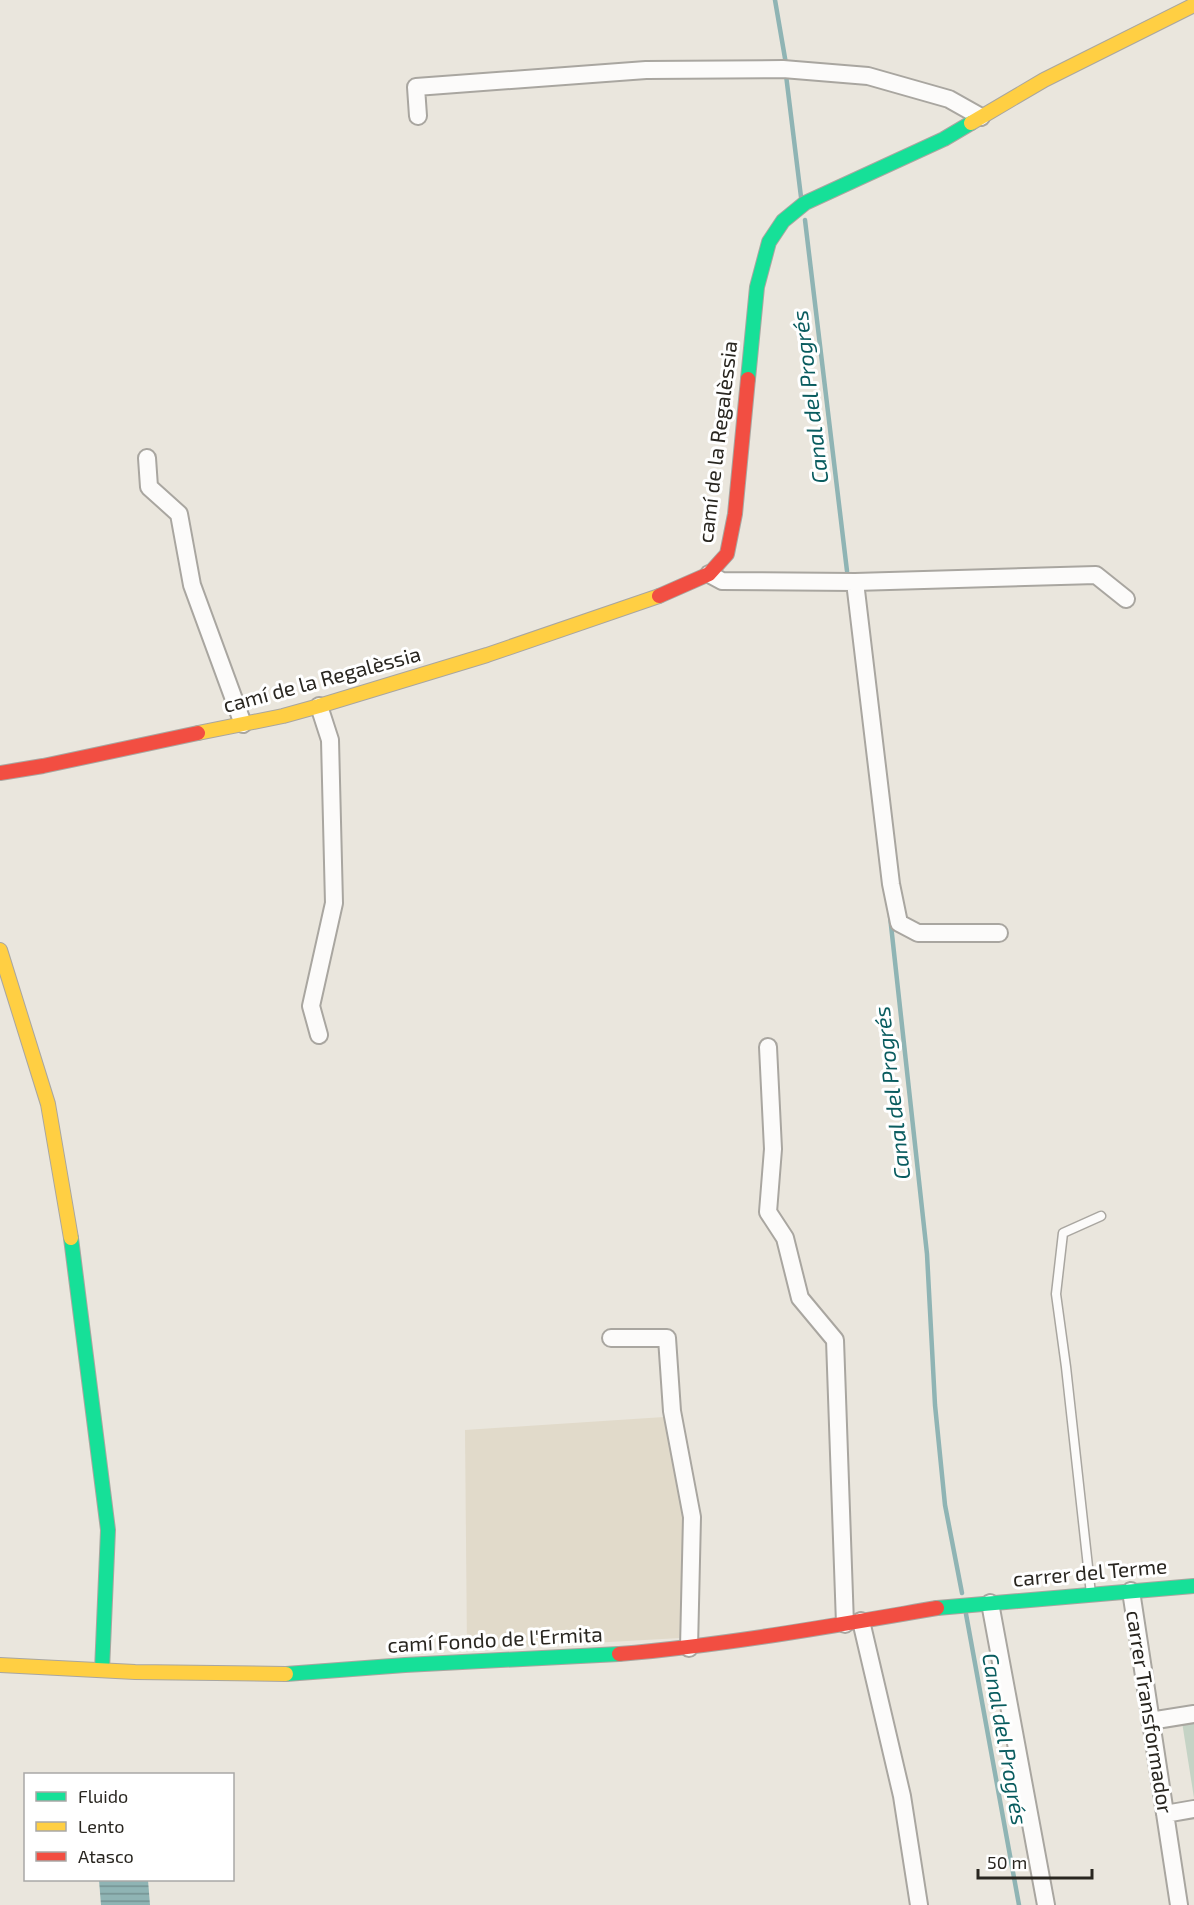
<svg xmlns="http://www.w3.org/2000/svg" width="1194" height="1905" font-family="'Exo 2',sans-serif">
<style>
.built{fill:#e1daca}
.park{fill:#c5d3c5}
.water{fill:url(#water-rules)}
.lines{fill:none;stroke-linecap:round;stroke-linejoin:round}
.stream{stroke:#8fb4b4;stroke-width:4.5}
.lane-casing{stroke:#a9a6a0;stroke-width:11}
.street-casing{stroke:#a9a6a0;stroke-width:20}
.fast-casing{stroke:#a9a6a0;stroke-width:16}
.slow-casing{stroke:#a9a6a0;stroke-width:16}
.jam-casing{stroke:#a9a6a0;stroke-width:16}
.lane{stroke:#fcfbfa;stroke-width:8}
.street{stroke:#fcfbfa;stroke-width:16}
.fast{stroke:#16e098;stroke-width:14}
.slow{stroke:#ffcf43;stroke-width:14}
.jam{stroke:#f24e42;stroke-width:14}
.labels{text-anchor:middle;stroke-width:6;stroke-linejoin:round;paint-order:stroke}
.street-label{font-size:21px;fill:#292620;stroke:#fff}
.water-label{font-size:22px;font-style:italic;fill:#095c5f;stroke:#fff}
</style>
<defs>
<pattern id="water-rules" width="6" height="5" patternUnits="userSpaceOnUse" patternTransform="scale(1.5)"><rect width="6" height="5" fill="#8fb4b4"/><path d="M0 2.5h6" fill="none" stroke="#759292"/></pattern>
</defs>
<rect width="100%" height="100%" fill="#eae6dd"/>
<path class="built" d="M664 1417 687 1517 680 1638 467 1650 465 1430Z"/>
<path class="park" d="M1194 1721V1798L1182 1722Z"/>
<path class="water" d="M99 1880H148L150 1905H101Z"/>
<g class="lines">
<path class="stream" d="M775 0 786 64
M786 75 801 197
M805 220 847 571
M890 916 927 1254 935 1405 945 1505 962 1593
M966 1614 1019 1905"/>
<g class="lane-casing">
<path id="lane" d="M1091 1594 1066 1367 1056 1294 1063 1233 1101 1216"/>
</g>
<g class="street-casing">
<path id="street" d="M418 116 416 87 646 70 783 69 868 76 949 99 981 117
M147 458 149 487 179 514 192 585 243 724
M709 574 722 581 855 582 891 884 899 923 918 933H999
M855 582 1096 575 1126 599
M319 1035 311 1006 334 903 330 740 319 706
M768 1047 773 1149 768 1212 785 1238 800 1298 835 1340 845 1624
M611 1338H667L672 1411 692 1517 689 1648
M1131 1591 1179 1905
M990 1603 1046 1905
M861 1621 902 1796 919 1905
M1150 1721 1194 1714
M1165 1814 1194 1809"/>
</g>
<g class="fast-casing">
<path id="fast" d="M748 379 757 287 769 242 783 221 805 203 944 139 971 123
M71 1238 108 1530 102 1670
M937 1608 1194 1586
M286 1674 405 1665 619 1654"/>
</g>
<g class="slow-casing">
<path id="slow" d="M971 123 1044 80 1194 5
M198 733 283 716 319 706 487 655 659 596
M0 950 48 1104 71 1238
M0 1665 135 1672 286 1674"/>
</g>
<g class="jam-casing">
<path id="jam" d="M659 596 709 574 727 554 735 514 748 379
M0 773 43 766 198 733
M619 1654C726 1645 831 1626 937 1608"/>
</g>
<use href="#lane" class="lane"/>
<use href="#street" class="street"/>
<use href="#fast" class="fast"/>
<use href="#slow" class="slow"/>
<use href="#jam" class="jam"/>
</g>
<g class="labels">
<g class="street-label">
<text transform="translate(718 442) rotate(-83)" y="7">camí de la Regalèssia</text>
<text transform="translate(322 680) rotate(-15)" y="7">camí de la Regalèssia</text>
<text transform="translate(1090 1573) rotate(-5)" y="7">carrer del Terme</text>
<text transform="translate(495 1640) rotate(-3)" y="7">camí Fondo de l'Ermita</text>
<text transform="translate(1149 1712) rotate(81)" y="7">carrer Transformador</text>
</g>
<g class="water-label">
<text transform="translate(810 397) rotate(-97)" y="8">Canal del Progrés</text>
<text transform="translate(892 1093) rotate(-97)" y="8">Canal del Progrés</text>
<text transform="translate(1005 1739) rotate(80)" y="8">Canal del Progrés</text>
</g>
</g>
<rect x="24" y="1773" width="210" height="108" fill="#ffffff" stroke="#a9a8a6" stroke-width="1.5"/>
<rect x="36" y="1792" width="30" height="9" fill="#16e098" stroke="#a9a8a6" stroke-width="1.5"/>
<text x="78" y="1803" font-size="18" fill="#292620">Fluido</text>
<rect x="36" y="1822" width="30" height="9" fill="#ffcf43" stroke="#a9a8a6" stroke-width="1.5"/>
<text x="78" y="1833" font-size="18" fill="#292620">Lento</text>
<rect x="36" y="1852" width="30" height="9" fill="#f24e42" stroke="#a9a8a6" stroke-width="1.5"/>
<text x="78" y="1863" font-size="18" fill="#292620">Atasco</text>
<path d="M978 1869v9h114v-9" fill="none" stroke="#292620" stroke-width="3"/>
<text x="987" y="1869" font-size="18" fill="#292620" stroke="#ffffff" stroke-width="4.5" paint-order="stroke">50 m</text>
</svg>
